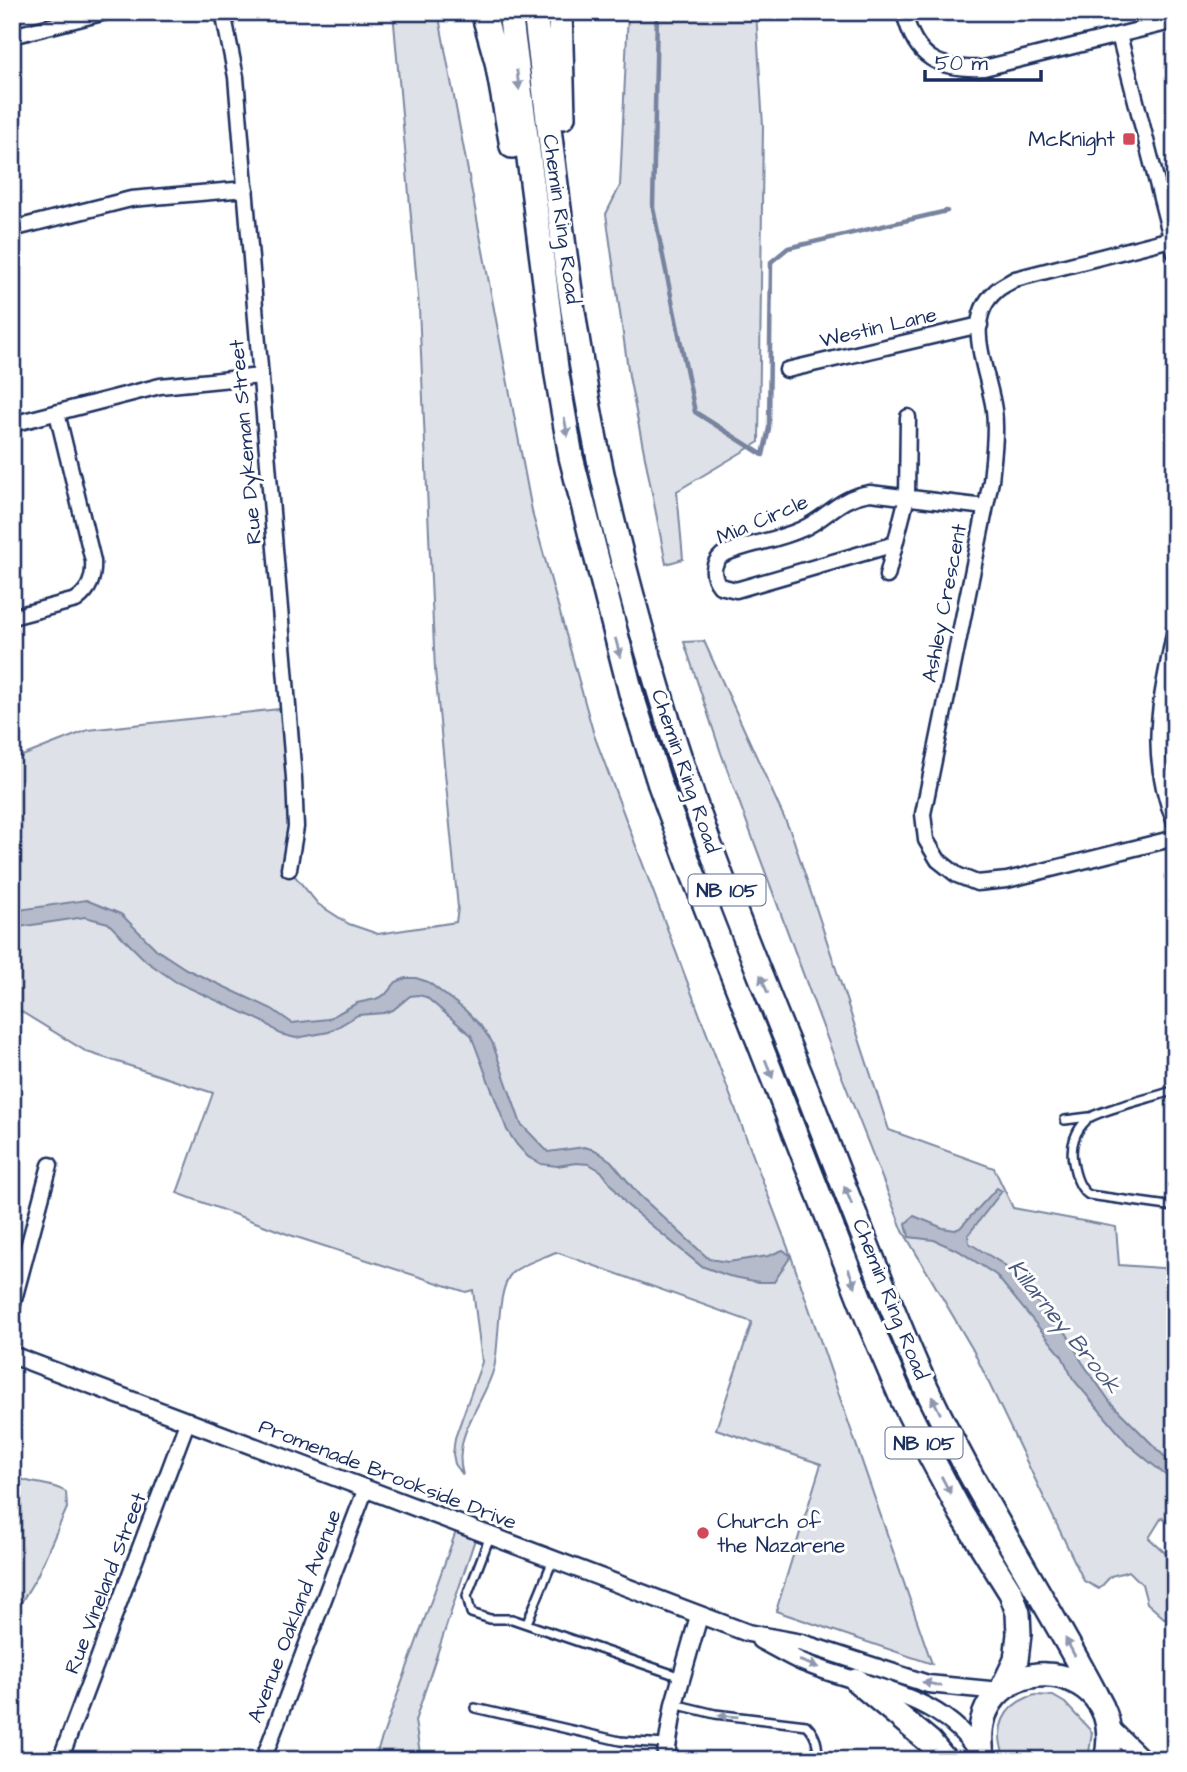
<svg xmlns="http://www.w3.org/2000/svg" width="1187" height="1772" font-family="'Architects Daughter',sans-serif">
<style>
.green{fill:#dee1e7;stroke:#7c88a2;stroke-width:2}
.water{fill:#b5bbca;stroke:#77839f;stroke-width:2}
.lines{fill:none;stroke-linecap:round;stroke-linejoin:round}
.stream{stroke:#77839f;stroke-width:4.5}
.service-casing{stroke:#1b2f5e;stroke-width:12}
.minor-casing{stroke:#1b2f5e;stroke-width:19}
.tertiary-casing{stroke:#1b2f5e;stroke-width:21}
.trunk-casing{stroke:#1b2f5e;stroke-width:28}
.service{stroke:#fff;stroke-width:7}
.minor{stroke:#fff;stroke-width:14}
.tertiary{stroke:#fff;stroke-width:16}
.trunk{stroke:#fff;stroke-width:23}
.oneway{fill:#8d97ae}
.poi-dot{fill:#d1495b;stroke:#fff;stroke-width:2.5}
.labels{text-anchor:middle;stroke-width:6;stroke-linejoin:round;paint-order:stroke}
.shield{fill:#fff;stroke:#5f6d8e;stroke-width:2}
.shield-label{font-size:19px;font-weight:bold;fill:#1b2f5e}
.poi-label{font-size:21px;fill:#1b2f5e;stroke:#fff;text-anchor:end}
.street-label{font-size:21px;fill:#1b2f5e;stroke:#fff}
.water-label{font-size:23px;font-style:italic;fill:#49597e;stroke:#fff}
</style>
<rect width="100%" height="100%" fill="#fff"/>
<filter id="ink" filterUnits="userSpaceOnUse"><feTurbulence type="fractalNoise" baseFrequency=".0143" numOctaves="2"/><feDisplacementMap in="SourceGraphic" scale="14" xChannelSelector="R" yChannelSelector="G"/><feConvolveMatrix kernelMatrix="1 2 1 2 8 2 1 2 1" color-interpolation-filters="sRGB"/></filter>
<g filter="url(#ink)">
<path class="green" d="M393 12H438L533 516 594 735 791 1256 932 1664 776 1611 821 1464 716 1429 752 1322 556 1252C545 1257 520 1265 512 1273 496 1289 500 1344 494 1368 484 1404 451 1436 463 1475L455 1464 453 1454 455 1438 482 1362 473 1290 466 1292 290 1235 177 1193 213 1093 87 1052 12 1006V760L88 730 288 708 294 778 289 869 318 904 349 924 378 934 456 922 458 908 435 670 419 308Z
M628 12H756L763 126 759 442 677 491 683 559 666 564 629 376 606 214 620 186Z
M704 641 792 835 889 1130 994 1168 1013 1208 1116 1227 1119 1265 1175 1269V1527L1162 1517 1149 1538 1175 1562V1618H1164L1147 1603 1142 1584 1129 1571 1111 1576 1099 1589 1084 1581 973 1350 903 1231 833 1054 721 753 684 642Z
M12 1474C29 1486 49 1481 66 1492L67 1508 37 1576 16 1611 12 1635V1671Z
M459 1523 478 1530 415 1721 421 1760H374Z
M1035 1695 1053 1696 1065 1703 1092 1732 1088 1760H1006C992 1729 1003 1704 1035 1695Z"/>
<path class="water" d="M86 900 121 914 157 950 186 969 272 1009 292 1023 328 1019 357 1003 376 999 386 994 396 982 406 978H416L428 982 465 1010 480 1025 492 1042 521 1124 548 1152 584 1147 595 1150 611 1161 639 1195 709 1259 728 1262 768 1256 783 1250 791 1256 774 1282H759L729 1276 701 1266 627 1205 601 1171 589 1164 576 1163 557 1166 541 1164 528 1157 517 1145 507 1130 471 1035 426 997 418 995 410 996 393 1010 384 1013 358 1015 329 1032 296 1038 280 1034 266 1023 176 982 146 961 108 923 85 917 19 927 12 926V911Z
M997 1188 1002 1191 968 1235 969 1243 1003 1264 1067 1334 1082 1362 1111 1403 1175 1467V1483L1129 1445 1073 1379 1062 1356 996 1275 959 1251 934 1240 909 1237 906 1223 914 1216 943 1228 955 1230 960 1228Z"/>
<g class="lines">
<path class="stream" d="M657 12 653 208 695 412 763 455 769 428 771 262 788 248 947 211"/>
<g class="service-casing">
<path id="service" d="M1175 1090C1159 1096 1096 1111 1088 1119 1075 1130 1070 1146 1073 1162 1075 1174 1079 1189 1089 1195L1175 1207
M1065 1120 1089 1117
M490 1536 467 1596 471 1613 490 1619H512L681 1677
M527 1623 553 1560
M674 1704 715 1714 806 1725C817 1736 818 1745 818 1760
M475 1708 620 1741 666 1744"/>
</g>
<g class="minor-casing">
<path id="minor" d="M223 12 236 77 294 778 296 827 289 869
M904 12C915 59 939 70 984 68L1175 21
M1119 35 1175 253
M12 36 106 12
M12 229 131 199 246 189
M1175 238 1015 279C1009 283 1001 286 996 291 961 321 989 372 994 410 997 433 993 458 991 481L923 814 926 840 938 860 957 875 977 883 1007 880 1175 838
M787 370 980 325
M12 424 160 386 261 376
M895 544 736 590 720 586C711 575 712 564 722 555 747 543 777 541 802 529 829 517 837 498 870 493L985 507
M887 576 907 497 908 417
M12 617 76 600C90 590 94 578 93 561L57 413
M1175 629C1161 702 1146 750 1175 823
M12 1307 50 1165
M60 1760 188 1420
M263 1760 366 1488"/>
</g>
<g class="tertiary-casing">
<path id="tertiary" d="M12 1355 748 1633 802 1643 928 1684 1000 1691
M760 1640C774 1647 788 1656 802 1662 863 1688 948 1693 981 1759
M1108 1725 1141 1757 1148 1760
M665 1760 674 1704 699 1616"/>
</g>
<g class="trunk-casing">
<path id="trunk" d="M483 12 497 62 512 146
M510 12 557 375 571 457 631 693 660 785 689 864 869 1322 903 1401 931 1457 961 1513 1011 1593 1018 1613 1019 1634 1016 1660 1003 1687
M535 12C556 182 573 356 613 522 640 631 671 738 709 843 740 928 775 1012 809 1096 844 1186 878 1277 916 1365 968 1484 1043 1592 1102 1707
M560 12 563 117
M857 1681 930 1742 945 1760
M983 1760C959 1644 1133 1649 1106 1760"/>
</g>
<use href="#service" class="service"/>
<use href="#minor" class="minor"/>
<use href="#tertiary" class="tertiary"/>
<use href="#trunk" class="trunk"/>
</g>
<defs><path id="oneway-solid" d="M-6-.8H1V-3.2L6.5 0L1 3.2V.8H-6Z" transform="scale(1.75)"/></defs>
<g class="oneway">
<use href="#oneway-solid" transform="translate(518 80) rotate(83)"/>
<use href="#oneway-solid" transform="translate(566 427) rotate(80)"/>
<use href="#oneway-solid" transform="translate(618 648) rotate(75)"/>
<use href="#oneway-solid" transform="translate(764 984) rotate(-112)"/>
<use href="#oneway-solid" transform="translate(769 1069) rotate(68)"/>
<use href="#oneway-solid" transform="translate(848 1195) rotate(-112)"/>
<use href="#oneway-solid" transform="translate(852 1278) rotate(68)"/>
<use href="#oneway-solid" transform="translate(936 1405) rotate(-116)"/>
<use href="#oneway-solid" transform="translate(946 1485) rotate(62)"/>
<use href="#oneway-solid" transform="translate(1070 1647) rotate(-118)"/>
<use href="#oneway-solid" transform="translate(809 1664) rotate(20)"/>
<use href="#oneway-solid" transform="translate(932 1684) rotate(-168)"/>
<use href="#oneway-solid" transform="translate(728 1716) rotate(-175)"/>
</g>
</g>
<g class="poi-dot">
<rect x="1122" y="132" width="14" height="14" rx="3.5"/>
<circle cx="703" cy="1533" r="7"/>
</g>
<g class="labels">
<g class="shield">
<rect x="688.5" y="874.5" width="77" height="31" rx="5"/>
<rect x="885.5" y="1427.5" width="77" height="31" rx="5"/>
</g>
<g class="shield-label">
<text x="727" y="897">NB 105</text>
<text x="924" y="1450">NB 105</text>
</g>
<g class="poi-label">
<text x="1115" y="146">McKnight</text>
<text x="717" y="1528" text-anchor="start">Church of<tspan x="717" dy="24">the Nazarene</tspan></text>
</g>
<g class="street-label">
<text transform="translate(562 219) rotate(82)" y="7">Chemin Ring Road</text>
<text transform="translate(878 327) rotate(-13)" y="7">Westin Lane</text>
<text transform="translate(245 442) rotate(-95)" y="7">Rue Dykeman Street</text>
<text transform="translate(762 519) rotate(-23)" y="7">Mia Circle</text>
<text transform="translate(944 603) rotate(-79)" y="7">Ashley Crescent</text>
<text transform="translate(686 771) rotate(71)" y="7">Chemin Ring Road</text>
<text transform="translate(891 1299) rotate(68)" y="7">Chemin Ring Road</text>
<text transform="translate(388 1474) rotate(21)" y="7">Promenade Brookside Drive</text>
<text transform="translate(105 1583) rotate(-69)" y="7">Rue Vineland Street</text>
<text transform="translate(294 1616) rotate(-69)" y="7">Avenue Oakland Avenue</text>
</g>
<g class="water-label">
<text transform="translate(1065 1326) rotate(51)" y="8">Killarney Brook</text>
</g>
</g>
<rect width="1187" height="1772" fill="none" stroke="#fff" stroke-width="42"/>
<rect x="21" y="21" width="1145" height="1730" fill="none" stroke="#1b2f5e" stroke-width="2.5" filter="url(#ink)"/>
<path d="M925 70v10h116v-10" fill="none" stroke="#1b2f5e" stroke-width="3.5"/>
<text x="935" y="70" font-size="21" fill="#1b2f5e" stroke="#ffffff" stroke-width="5" paint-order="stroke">50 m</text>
</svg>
